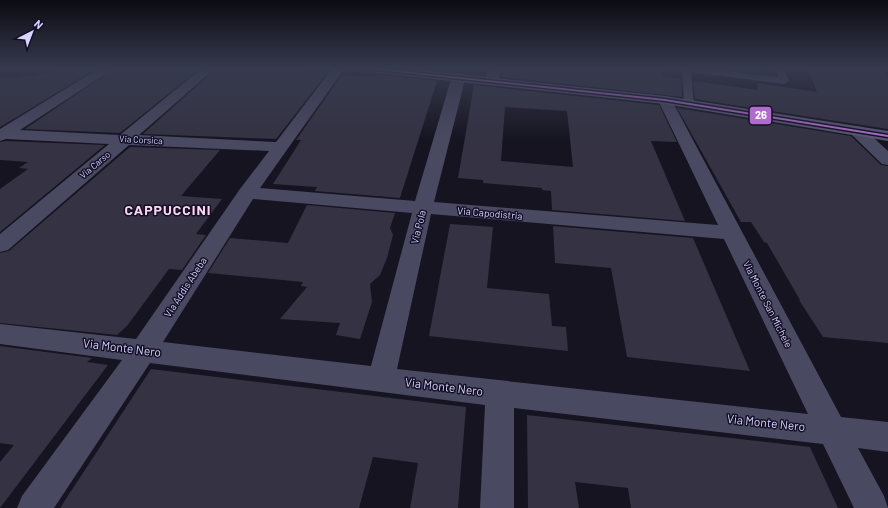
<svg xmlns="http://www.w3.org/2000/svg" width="888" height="508" font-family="Barlow,sans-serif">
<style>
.building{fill:#343243;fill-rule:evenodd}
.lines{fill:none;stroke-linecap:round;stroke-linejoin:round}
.lane{fill:#4a4962;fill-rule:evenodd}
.street{fill:#4a4962;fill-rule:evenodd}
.secondary{fill:#575674;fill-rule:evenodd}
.bus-1-casing{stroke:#130f26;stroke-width:3}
.bus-1{fill:#b06ccc;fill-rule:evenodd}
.labels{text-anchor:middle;stroke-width:3;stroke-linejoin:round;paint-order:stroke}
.far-street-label{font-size:9px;fill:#d9d4ff;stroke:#130f26}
.street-label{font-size:10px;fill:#d9d4ff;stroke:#130f26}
.near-street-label{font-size:12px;fill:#d9d4ff;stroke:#130f26}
.district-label{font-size:14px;font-weight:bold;letter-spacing:1px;fill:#ffd6f0;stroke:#130f26}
.line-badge{stroke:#130f26;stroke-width:1.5}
.badge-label{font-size:11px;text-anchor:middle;font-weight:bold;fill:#fff}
</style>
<rect width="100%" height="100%" fill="#161421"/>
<path class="building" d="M57 69H96L0 127V77L20 78 25 75 36 76 41 73 48 74Z
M114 69H199L120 133 25 129Z
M216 69H278L327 73 276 139 143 134Z
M503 69H663L662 76 681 79 682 97 501 77Z
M808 69H882L888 78V129L695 99 693 81 758 90 757 83 817 92Z
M376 74 437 81 400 198 315 191 317 187 273 184 301 140H296L342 75 376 77Z
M474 85 659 105 677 142 651 141 685 221 552 210 551 191 542 190V188L483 183V180L458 178ZM505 107 567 111 573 167 501 161Z
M677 108 851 136 881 165 888 166V343L823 337 799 300H800L767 243 764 242 751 222H741Z
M6 141 105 145 0 232V189L28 169 19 168 28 162 0 160V142Z
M130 147 220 150 181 196 222 199 196 234 206 235 182 270 169 269 127 326 117 335 0 323V253L9 251Z
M307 205 395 213 390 228 393 235 387 258 380 275 370 284 372 302 360 339 336 335 340 323 280 319 307 287 301 286 303 282 208 273 230 238 288 243Z
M450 224 493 227 487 288 549 294 552 326 566 327 568 351 429 336Z
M553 226 693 238 750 371 627 357 611 268 555 263Z
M0 346 92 358 87 362 108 365 0 508V462L14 445 0 443Z
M151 369 466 407 458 508H410L418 463 373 457 359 508H60Z
M527 415 810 447 838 508H631L628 488 575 482 579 508H528Z"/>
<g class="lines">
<path class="lane" d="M682 69H708L778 77 776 69H784L789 81 784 84 691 72 694 104 689 107 684 104Z"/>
<path class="street" d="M98 69H113L20 130 120 135 201 69H214L139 135 276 142 332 69H344L260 188 415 201 452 76 454 73H464L466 76 434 202 718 225 658 100 660 97H670L841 417 888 422V452L858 448 884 496 888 508H854L823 444 514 408V508H480L485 405 150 363 54 508H17L22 496 122 360 0 344V324L136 339 240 189 269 151 129 145 8 250 0 252V234L109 144 6 139 0 141V129ZM253 199 412 213 371 366 163 342ZM431 214 724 239 808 414 397 369Z
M488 69H502L497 83H487L485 80Z
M857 126 863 128 888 151V165L882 164 851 134 849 131 851 128Z"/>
<path class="secondary" d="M370 69H410L665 96 888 131V141L665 104 377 73Z"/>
<g class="bus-1-casing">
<path id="bus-1" d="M375 69H383L665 99 888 135V137L665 101 377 70Z"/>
</g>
<use href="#bus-1" class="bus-1"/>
</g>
<linearGradient id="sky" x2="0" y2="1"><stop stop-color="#0c0b12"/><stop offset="0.49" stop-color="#363a4e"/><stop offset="1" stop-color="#363a4e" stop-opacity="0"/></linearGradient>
<rect width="888" height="140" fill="url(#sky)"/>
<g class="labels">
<g class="far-street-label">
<text transform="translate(141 140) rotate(3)" y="3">Via Corsica</text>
<text transform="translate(95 165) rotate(-40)" y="3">Via Carso</text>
</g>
<g class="street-label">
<text transform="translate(490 213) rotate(5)" y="4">Via Capodistria</text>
<text transform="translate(418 227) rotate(-76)" y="4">Via Pola</text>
<text transform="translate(185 287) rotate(-57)" y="4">Via Addis Abeba</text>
<text transform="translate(768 304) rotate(63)" y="4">Via Monte San Michele</text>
</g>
<g class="near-street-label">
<text transform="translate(122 348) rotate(7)" y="4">Via Monte Nero</text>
<text transform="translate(444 387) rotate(7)" y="4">Via Monte Nero</text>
<text transform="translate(766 423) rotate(6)" y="4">Via Monte Nero</text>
</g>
<g class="district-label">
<text x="168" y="215">CAPPUCCINI</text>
</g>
</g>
<rect class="line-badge" x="749" y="106" width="23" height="19" rx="4" fill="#b06ccc"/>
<g class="badge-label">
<text x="761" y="119">26</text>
</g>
<g transform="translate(32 32) rotate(42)" stroke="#130f26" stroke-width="3" paint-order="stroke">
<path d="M0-3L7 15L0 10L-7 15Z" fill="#d9d4ff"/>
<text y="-6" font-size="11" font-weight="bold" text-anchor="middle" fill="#d9d4ff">N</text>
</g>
</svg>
